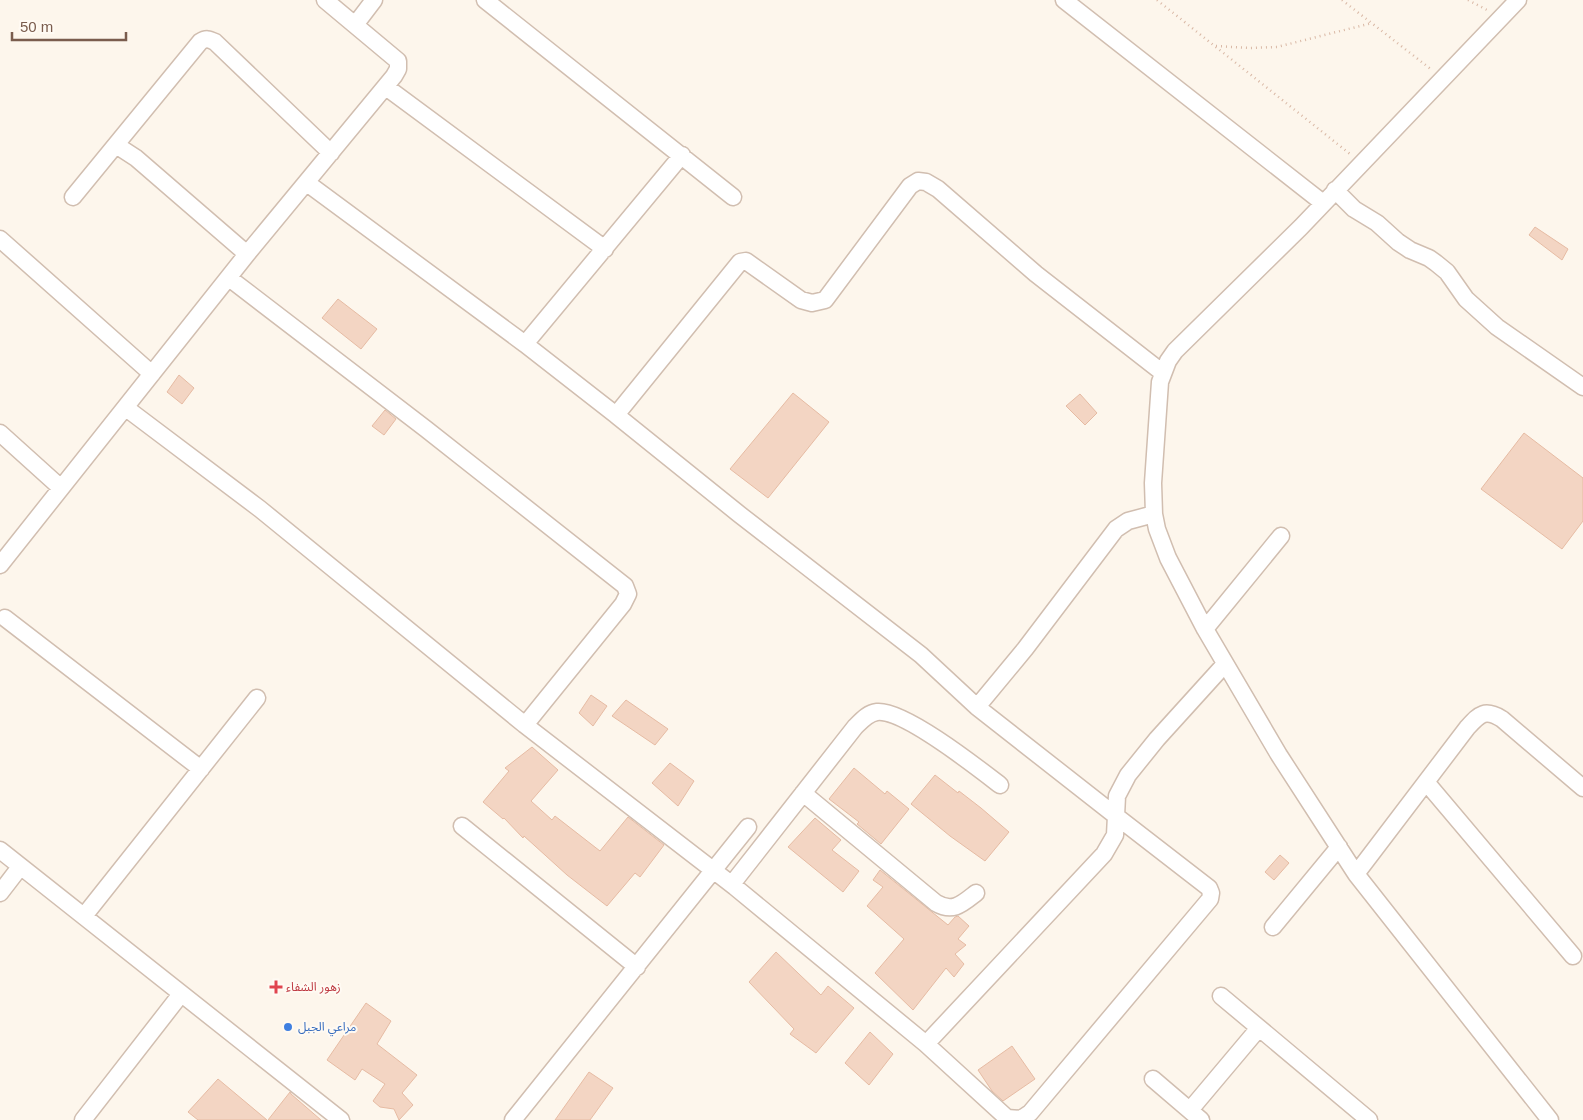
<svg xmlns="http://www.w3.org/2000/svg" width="1583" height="1120" font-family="Arial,'Noto Sans Arabic',sans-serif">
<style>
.building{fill:#f3d5c3;stroke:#e6bba3}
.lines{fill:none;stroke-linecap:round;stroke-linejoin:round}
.minor-casing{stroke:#d1beb0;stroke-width:19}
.path{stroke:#d9b8a5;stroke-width:2.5;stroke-dasharray:1 4;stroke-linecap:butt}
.minor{stroke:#fff;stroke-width:16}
.health-dot{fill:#e0444e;stroke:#fffaf3;stroke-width:2}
.shop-dot{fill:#3f7fe0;stroke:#fffaf3;stroke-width:2}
.labels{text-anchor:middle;stroke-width:4;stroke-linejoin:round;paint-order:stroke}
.health-label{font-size:12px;fill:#be3a42;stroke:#fffaf3;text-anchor:start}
.shop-label{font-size:12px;fill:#366cbe;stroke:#fffaf3;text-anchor:start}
</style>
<rect width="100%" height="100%" fill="#fdf6ec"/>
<path class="building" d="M1535 227 1568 249 1562 260 1529 235Z
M338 299 377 329 361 349 322 318Z
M179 375 194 388 182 404 167 392Z
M793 393 829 422 768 498 730 469Z
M1080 394 1097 413 1085 425 1066 406Z
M385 410 396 419 384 435 372 426Z
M1524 433 1583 478V521L1562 549 1481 489Z
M591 695 607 706 593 726 579 713Z
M626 700 668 729 655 745 612 716Z
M532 747 558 770 531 801 552 820 555 816 600 851 628 817 664 845 640 877 635 873 607 906 567 875 524 836 523 838 504 818 503 819 483 802 509 771 505 768Z
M670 763 694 781 678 806 652 783Z
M854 768 885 794 887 791 909 809 881 844 857 824 859 822 829 799Z
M935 775 958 793 959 791 981 808 1009 832 985 861 950 836 911 804Z
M815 818 841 840 832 850 859 871 843 892 788 847Z
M1280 855 1289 863 1274 880 1265 872Z
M880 870 948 925 955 917 958 916 969 926 958 939 966 945 955 954 964 964 954 977 946 968 913 1010 875 973 904 939 867 906 883 887 873 880Z
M776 952 821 995 828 986 854 1008 816 1053 790 1034 794 1029 749 982Z
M366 1003 391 1021 377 1044 417 1075 402 1093 413 1105 399 1120 394 1109 380 1107 373 1101 385 1084 362 1069 355 1080 327 1060Z
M870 1032 893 1054 869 1085 845 1063Z
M1012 1046 1035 1079 1003 1101 992 1091 978 1070Z
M589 1072 613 1088 590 1120H555Z
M218 1079 267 1120H198L188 1112Z
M290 1092 291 1094 321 1120H268Z"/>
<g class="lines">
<g class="minor-casing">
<path id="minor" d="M485 0 733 197
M1064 0 1323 203
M1518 0 1301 227 1175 351 1168 361 1160 382 1153 483 1154 514 1157 529 1168 558 1205 629 1279 755 1356 874 1550 1120
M355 25 374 0
M386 87 605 249
M116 145 136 158 247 254
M307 183 525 344 616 415 740 262 746 261 753 266 801 300 812 303 825 300 910 186 918 181 926 182 938 189 1036 274 1163 373
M1335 190 1354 209 1377 223 1398 242 1410 250 1429 258 1436 263 1447 272 1466 299 1497 327 1583 387
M73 197 200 42C206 38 209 39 215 42L331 153
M0 239 152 374
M229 278 426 429 625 586 628 594 623 604 525 725
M525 344 682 155
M126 408 260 509 525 725 735 887 926 1044 1007 1118 1021 1119 1030 1113 1210 899 1211 893 1209 888 1116 816 1117 796 1128 775 1157 739 1225 664
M616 415 739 514 921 655 977 707 1116 816 1115 835 1104 854 926 1044
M0 433 61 488
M0 565 247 254 394 76 398 69V61L325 0
M5 618 201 769
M1205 629 1281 536
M977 707 1025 649 1116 529 1128 521 1154 514
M1426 782 1573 956
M803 793 936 903C953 913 962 904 976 893
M462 826 637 967
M0 850 341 1120
M1356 874 1467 728C1479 715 1484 708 1502 719L1583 788
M732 884 855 727C862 720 868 713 877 712 903 709 978 768 1000 785
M0 893 20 867
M84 916 257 698
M1273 927 1339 847
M1221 996 1369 1120
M1153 1079 1201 1120
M1190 1110 1259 1028
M83 1120 181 994
M513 1120 748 827"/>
</g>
<path class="path" d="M1157 0 1350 154
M1342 0 1432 70
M1468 0 1489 11
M1216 46 1250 48 1277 47 1372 23"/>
<use href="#minor" class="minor"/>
</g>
<path class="health-dot" d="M273.5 979.5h5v5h5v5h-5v5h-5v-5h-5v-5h5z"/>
<circle class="shop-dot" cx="288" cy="1027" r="5"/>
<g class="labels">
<g class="health-label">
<text x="286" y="991">زهور الشفاء</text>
</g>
<g class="shop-label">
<text x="298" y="1031">مراعي الجبل</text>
</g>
</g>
<path d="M12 32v8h114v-8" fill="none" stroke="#7a5c4d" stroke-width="2.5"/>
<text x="20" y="32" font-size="15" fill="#7a5c4d" stroke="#fffaf3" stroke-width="4" paint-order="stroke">50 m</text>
</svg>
